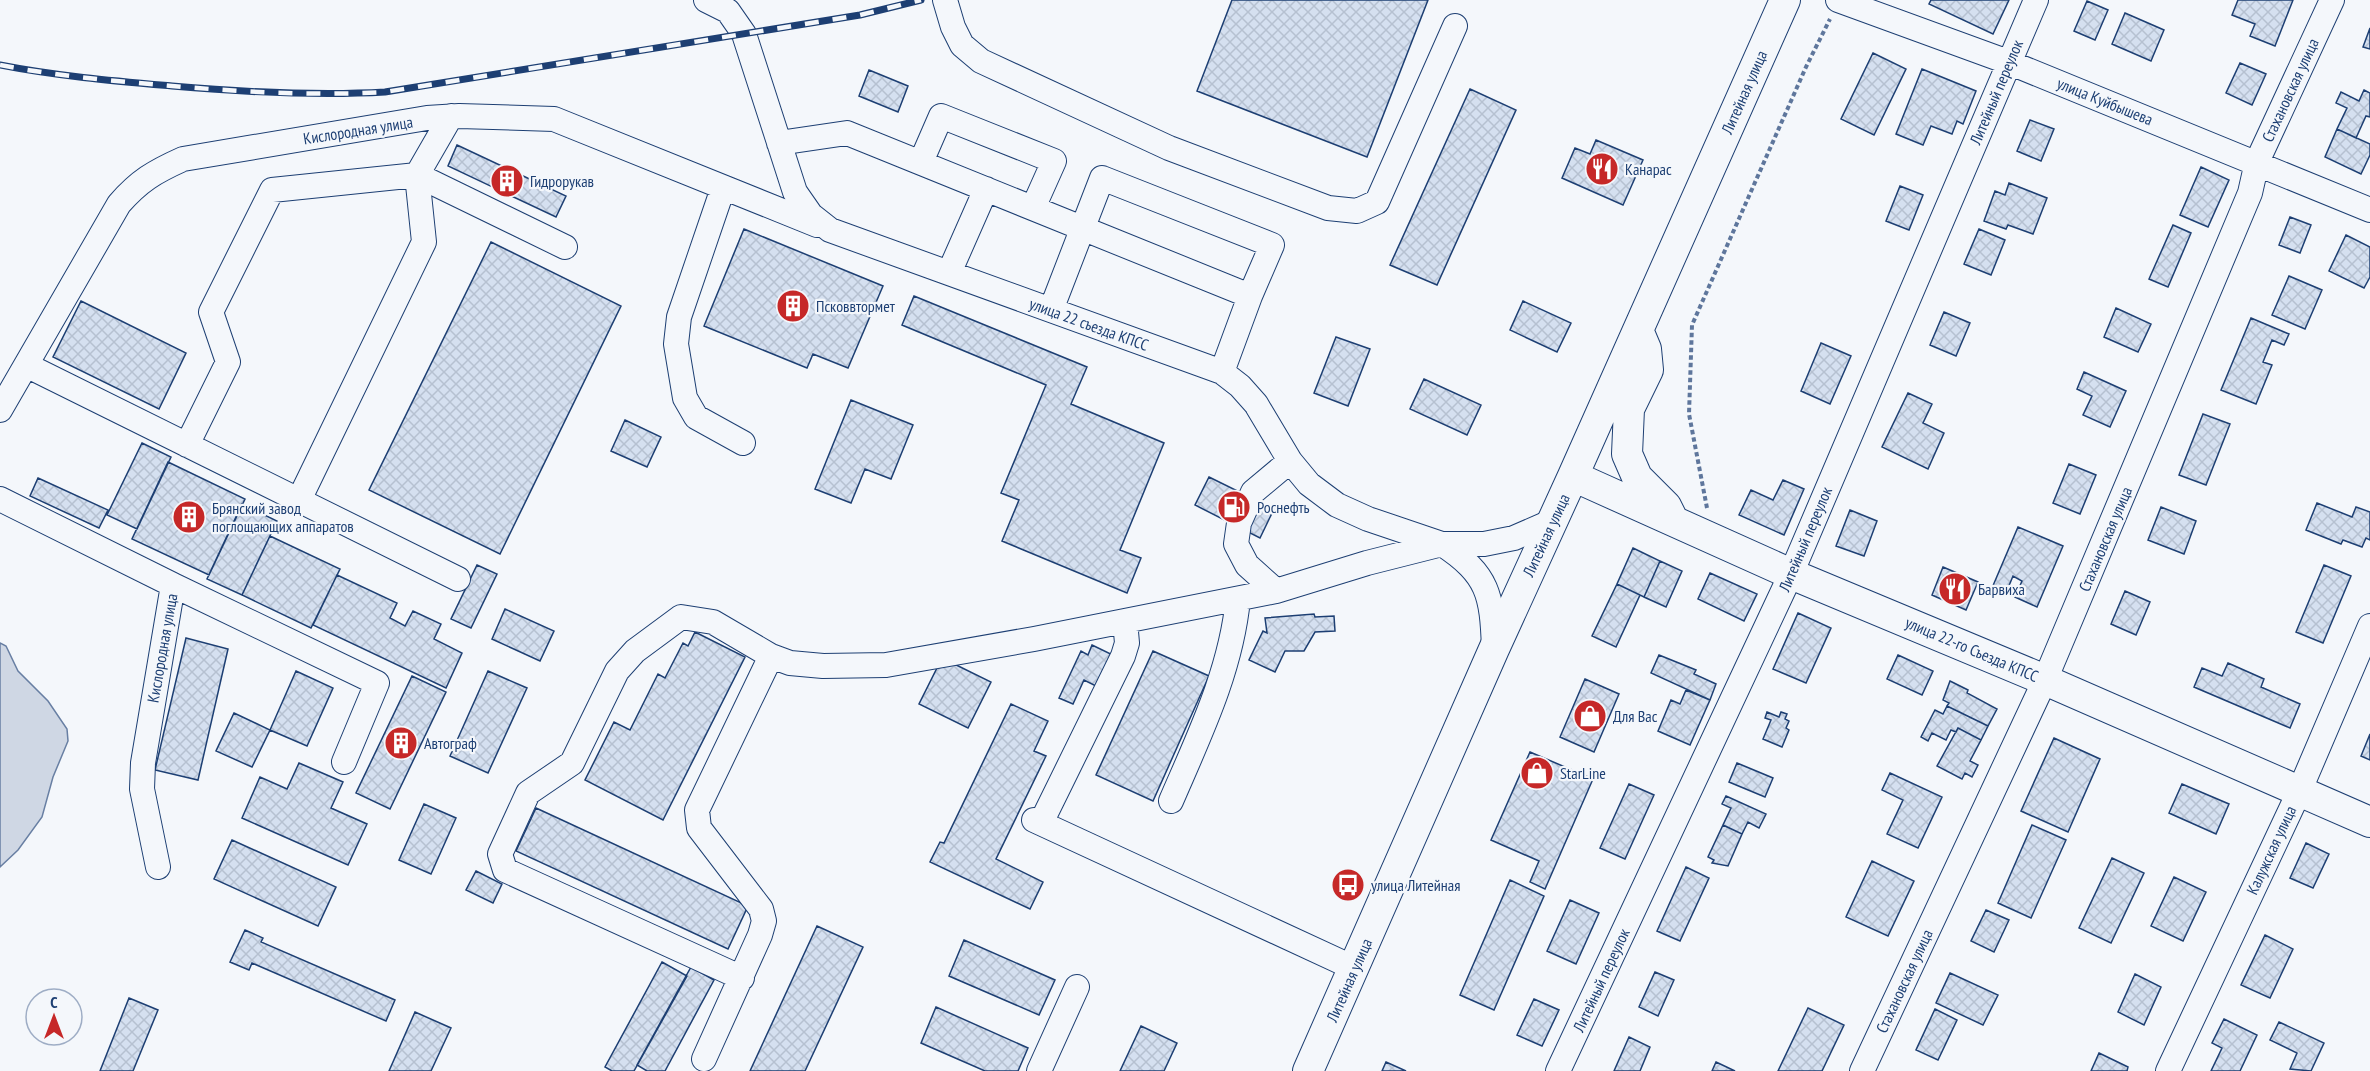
<svg xmlns="http://www.w3.org/2000/svg" width="2370" height="1071" font-family="'PT Sans Narrow',sans-serif">
<style>
.water{fill:#cfd7e4;stroke:#687fa3;stroke-width:1.5}
.building{fill:url(#building-cross-hatch);stroke:#1d3f73;stroke-width:1.5}
.lines{fill:none;stroke-linecap:round;stroke-linejoin:round}
.minor-casing{stroke:#1d3f73;stroke-width:26}
.major-casing{stroke:#1d3f73;stroke-width:32}
.path{stroke:#5e769c;stroke-width:4;stroke-dasharray:4.5 3;stroke-linecap:butt}
.minor{stroke:#f4f7fb;stroke-width:24}
.major{stroke:#f4f7fb;stroke-width:30}
.rail-casing{stroke:#1d3f73;stroke-width:7}
.rail{stroke:#f4f7fb;stroke-width:4.5;stroke-dasharray:14;stroke-linecap:butt}
.labels{text-anchor:middle;stroke-width:4.5;stroke-linejoin:round;paint-order:stroke}
.street-label{font-size:16px;fill:#1d3f73;stroke:#f4f7fb}
.poi-label{font-size:16px;fill:#1d3f73;stroke:#f4f7fb;text-anchor:start}
</style>
<defs>
<pattern id="building-cross-hatch" width="8" height="8" patternUnits="userSpaceOnUse" patternTransform="scale(1.5)"><rect width="8" height="8" fill="#d5e0f0"/><path d="M0 0l8 8M0 8l8-8" fill="none" stroke="#b6c1d1"/></pattern>
</defs>
<rect width="100%" height="100%" fill="#f4f7fb"/>
<path class="water" d="M0 643 6 646 18 671 48 701 67 729 68 741 53 777 42 817 18 850 0 867Z"/>
<path class="building" d="M1232 0H1428L1367 157 1197 91Z
M1931 0H2009L1993 34 1929 4Z
M2238 0H2293L2275 46 2250 36 2255 24 2232 15Z
M2087 1 2108 10 2095 40 2074 31Z
M2125 13 2164 30 2151 61 2112 44Z
M2370 28V49L2363 47Z
M1873 53 1906 69 1874 135 1841 119Z
M2240 63 2266 74 2252 105 2226 93Z
M1922 69 1976 91 1963 124 1957 121 1952 134 1931 126 1923 145 1896 134Z
M869 70 908 86 898 112 859 96Z
M1470 89 1516 110 1437 285 1390 265Z
M2364 90 2370 93V117L2366 116 2356 138 2337 129 2347 108 2336 103 2341 92 2359 101Z
M2030 120 2054 129 2041 161 2017 151Z
M2337 129 2370 144V155L2361 174 2325 157Z
M1596 140 1643 160 1623 205 1562 178 1575 148 1590 154Z
M457 145 566 196 556 217 448 166Z
M2201 167 2229 180 2208 227 2180 215Z
M2009 183 2047 198 2033 234 2008 225 2006 229 1984 221 1995 191 2005 195Z
M1900 186 1923 195 1909 230 1886 221Z
M2290 217 2311 225 2300 253 2279 245Z
M2173 225 2191 233 2168 287 2149 279Z
M744 229 883 286 848 368 813 354 807 368 704 326Z
M1979 229 2005 240 1991 275 1964 264Z
M2346 235 2370 247V277L2364 288 2329 271Z
M491 242 621 306 500 554 369 490Z
M2289 276 2322 290 2305 329 2272 315Z
M914 296 1087 367 1071 404 1164 443 1120 550 1141 558 1127 593 1002 541 1019 500 1001 493 1046 385 902 325Z
M81 301 186 353 159 409 53 357Z
M1523 301 1571 323 1557 352 1510 330Z
M2116 308 2151 324 2138 352 2104 337Z
M1944 312 1970 323 1956 356 1930 345Z
M2251 318 2289 334 2284 345 2272 340 2263 362 2272 365 2256 404 2221 390Z
M1336 337 1370 349 1348 406 1314 393Z
M1821 343 1851 356 1830 404 1801 391Z
M2084 372 2126 391 2110 427 2083 415 2092 396 2077 389Z
M1424 379 1481 405 1467 435 1410 409Z
M1908 393 1932 404 1923 423 1944 433 1928 469 1882 447Z
M851 400 913 425 891 479 865 469 851 503 815 489Z
M2203 414 2230 424 2206 485 2179 475Z
M625 420 661 437 647 467 611 451Z
M142 443 171 457 137 529 107 515Z
M168 462 245 499 209 575 132 539Z
M2069 464 2096 475 2080 514 2053 503Z
M1209 477 1274 509 1260 538 1195 505Z
M38 478 108 510 99 528 30 496Z
M1783 480 1804 489 1784 535 1739 515 1751 490 1773 500Z
M2317 503 2352 517 2356 507 2370 512V540L2366 538 2362 547 2343 540 2341 544 2306 530Z
M242 504 277 521 242 595 207 579Z
M2161 507 2196 521 2184 554 2148 540Z
M1850 510 1877 521 1864 556 1836 546Z
M2018 527 2063 546 2037 607 2015 597 2022 581 2013 576 2006 593 1992 588Z
M270 536 340 569 311 628 242 595Z
M1633 548 1660 561 1644 597 1617 584Z
M1660 561 1682 571 1666 607 1644 597Z
M477 565 497 574 471 628 451 619Z
M2324 565 2351 576 2323 643 2296 632Z
M1943 567 1978 582 1966 610 1932 595Z
M1710 573 1757 594 1744 621 1698 599Z
M337 575 397 603 390 618 405 626 413 611 441 624 434 639 462 653 446 688 313 625Z
M1617 584 1640 595 1616 647 1592 636Z
M2125 591 2150 602 2136 635 2111 624Z
M505 609 554 631 540 661 492 639Z
M1798 613 1831 628 1806 683 1773 669Z
M1314 614 1315 617 1334 616 1335 631 1315 632 1304 651H1285L1275 672 1249 660 1263 631 1267 633 1265 618Z
M695 632 745 657 663 820 585 780 614 722 630 730 658 674 665 678 683 643 688 646Z
M186 638 228 649 198 780 155 770Z
M1092 645 1117 657 1102 689 1084 680 1073 704 1059 698 1081 651 1088 655Z
M1153 651 1209 676 1153 801 1096 775Z
M1659 655 1696 670 1694 674 1716 684 1710 700 1651 673Z
M1898 655 1933 671 1922 695 1887 679Z
M942 658 991 682 968 728 919 704Z
M2228 663 2264 679 2261 687 2300 704 2290 728 2194 687 2202 668 2222 676Z
M296 671 333 688 307 746 270 730Z
M488 671 527 688 488 773 450 756Z
M412 676 446 692 390 809 356 793Z
M1585 679 1619 694 1594 752 1560 737Z
M1950 681 1968 690 1967 693 1997 709 1988 726 1947 706 1949 703 1943 700Z
M1686 690 1710 700 1690 745 1658 731 1671 700 1680 704Z
M1011 704 1048 721 1034 751 1046 756 996 859 1043 882 1030 909 930 862 940 842 944 843Z
M1947 706 1988 726 1981 740 1958 728 1956 732 1951 730 1946 740 1932 733 1928 741 1921 737 1935 710 1943 714Z
M1767 712 1779 717 1781 712 1787 714 1785 719 1789 721 1786 728 1789 730 1782 747 1763 739 1771 720 1765 718Z
M234 713 270 730 252 767 216 751Z
M1958 728 1981 740 1970 761 1978 765 1972 777 1965 773 1962 779 1937 766Z
M2370 734V760L2361 756Z
M2054 738 2100 759 2068 832 2021 811Z
M1530 752 1593 779 1545 889 1530 882 1539 861 1491 840Z
M299 763 343 782 331 808 367 824 348 865 242 818 260 777 287 789Z
M1737 763 1773 778 1765 797 1729 782Z
M1890 773 1942 797 1918 848 1887 834 1903 800 1882 790Z
M1629 784 1654 795 1625 859 1600 848Z
M2182 784 2229 804 2216 834 2169 813Z
M1726 796 1766 814 1759 828 1748 822 1742 834 1723 825 1731 808 1722 804Z
M424 804 456 818 431 874 399 860Z
M536 808 748 906 728 949 516 851Z
M1723 825 1742 834 1728 866 1712 863 1714 860 1708 857Z
M2032 825 2066 840 2031 918 1998 903Z
M232 840 336 887 318 926 214 879Z
M2306 843 2329 854 2313 888 2290 878Z
M2112 858 2144 873 2111 943 2079 928Z
M1872 861 1914 881 1888 936 1846 917Z
M1686 867 1709 878 1680 941 1657 931Z
M476 871 502 884 493 903 466 890Z
M2174 877 2206 892 2183 941 2151 926Z
M1510 880 1544 896 1494 1010 1460 995Z
M1570 900 1599 913 1576 964 1547 951Z
M1986 910 2009 920 1994 952 1971 941Z
M817 926 863 947 805 1071H750Z
M245 930 263 938 261 942 395 1000 386 1021 252 963 249 970 230 962Z
M2265 935 2293 949 2270 998 2241 985Z
M964 940 1055 980 1039 1015 949 976Z
M662 962 687 976 634 1071H612L605 1067Z
M691 967 714 980 665 1071H647L637 1065Z
M1655 972 1674 980 1658 1016 1639 1007Z
M1950 973 1998 995 1983 1025 1936 1003Z
M2135 974 2161 987 2144 1025 2118 1012Z
M129 998 158 1010 133 1071H100Z
M1534 999 1559 1010 1542 1046 1517 1035Z
M936 1007 1028 1048 1018 1071H985L921 1043Z
M1808 1008 1844 1025 1822 1071H1778Z
M1935 1009 1957 1020 1938 1060 1916 1050Z
M415 1012 451 1028 431 1071H389Z
M2224 1019 2257 1035 2240 1071H2211L2222 1048 2212 1043Z
M2279 1022 2324 1043 2311 1071 2290 1069 2297 1053 2270 1040Z
M1141 1026 1177 1043 1164 1071H1120Z
M1629 1037 1650 1047 1640 1071H1614Z
M2099 1053 2128 1067 2127 1071H2091Z
M1386 1062 1406 1071H1382Z
M1716 1062 1735 1071H1712Z"/>
<g class="lines">
<g class="minor-casing">
<path id="minor" d="M706 0 728 11 744 34 795 192 811 215 830 230 1222 372 1240 386 1256 404 1290 461 1309 484 1337 505 1368 519 1442 544H1484L1514 538 1553 521
M945 0 953 27 962 45 981 61 1169 148 1328 208 1357 211 1377 202 1455 26
M1838 0 2008 62 2370 210
M451 116 417 175 565 247
M779 143 847 133 1250 296 1222 372
M921 162 941 116 1054 161 1033 208
M723 188 679 317 676 344 685 398 696 417 743 443
M949 273 986 189
M1051 310 1102 178 1272 245 1250 296
M26 365 458 579
M0 410 119 204C139 181 154 172 183 159L427 118 459 116 554 119 817 225
M187 445 228 362 211 312 272 190 417 175 424 242 299 500
M1290 461 1253 492 1239 523 1236 544 1247 565 1276 591 1367 563 1442 544C1489 575 1492 595 1494 649
M0 499 173 585 143 763 142 789 158 867
M173 585 377 683 344 762
M1171 801C1199 736 1231 671 1238 599
M1034 820 1354 968
M1041 823 1123 656 1127 643 1125 621
M742 978 505 870 500 854 528 793 572 763 617 671 635 651 681 617 713 622 771 656 790 663 823 666 886 665 1034 639 1276 591
M704 1059 760 935 764 921 761 909 699 828 697 810 771 656
M1039 1071 1077 987
M1558 1071 1791 574 2036 0
M1862 1071 2045 680 2250 193 2257 162 2332 0
M2168 1071 2299 792 2370 626"/>
</g>
<g class="major-casing">
<path id="major" d="M1638 330 1646 349 1648 370 1629 409 1627 454 1637 477 1666 506 1671 516
M1573 476 1791 574 2045 680 2370 822
M1308 1071 1494 649 1573 476 1785 0"/>
</g>
<path class="path" d="M1707 508 1689 414 1692 325 1806 67 1830 19"/>
<use href="#minor" class="minor"/>
<use href="#major" class="major"/>
<g class="rail-casing">
<path id="rail" d="M0 65C56 76 115 81 172 86 243 92 314 96 385 92L860 15 921 0"/>
</g>
<use href="#rail" class="rail"/>
</g>
<defs>
<g id="restaurant-disc" transform="scale(1.725)"><circle r="9.5" fill="#c62828" stroke="#f4f7fb"/><path d="M-5-6h1v4h1v-4h1v4h1v-4h1v5L-1.5 .5V6h-2V.5L-5-1ZM5-6V6H3V1.5H1.5Q1.5-4 5-6Z" fill="#fff"/></g>
<g id="building-disc" transform="scale(1.725)"><circle r="9.5" fill="#c62828" stroke="#f4f7fb"/><path d="M-4-6H4V6H1V3H-1V6H-4ZM-2.5-4.3h1.7v1.8h-1.7ZM.8-4.3h1.7v1.8H.8ZM-2.5-1h1.7V.8h-1.7ZM.8-1h1.7V.8H.8Z" fill="#fff"/></g>
<g id="fuel-disc" transform="scale(1.725)"><circle r="9.5" fill="#c62828" stroke="#f4f7fb"/><path d="M-5.5-6h7V0h2V4h1.3V-2.5L3-4.5l.8-.8L6-3V5H2.5V1h-1V6h-7ZM-4.2-4.7v3.2H.2V-4.7Z" fill="#fff"/></g>
<g id="shop-disc" transform="scale(1.725)"><circle r="9.5" fill="#c62828" stroke="#f4f7fb"/><path d="M-5-2.5h2.3a2.7 3.5 0 0 1 5.4 0H5L5.5 6h-11ZM-1.5-2.5h3a1.5 2.3 0 0 0-3 0Z" fill="#fff"/></g>
<g id="bus-disc" transform="scale(1.725)"><circle r="9.5" fill="#c62828" stroke="#f4f7fb"/><path d="M-5-6H5V4H4V6H2V4H-2V6H-4V4H-5ZM-3.5-4V0h7V-4ZM-3.5 1.2v1.5H-2V1.2ZM2 1.2v1.5H3.5V1.2Z" fill="#fff"/></g>
</defs>
<g fill-rule="evenodd">
<use href="#restaurant-disc" x="1602" y="169"/>
<use href="#building-disc" x="507" y="181"/>
<use href="#building-disc" x="793" y="306"/>
<use href="#fuel-disc" x="1234" y="507"/>
<use href="#building-disc" x="189" y="517"/>
<use href="#restaurant-disc" x="1955" y="589"/>
<use href="#shop-disc" x="1590" y="716"/>
<use href="#building-disc" x="401" y="743"/>
<use href="#shop-disc" x="1537" y="773"/>
<use href="#bus-disc" x="1348" y="885"/>
</g>
<g class="labels">
<g class="street-label">
<text transform="translate(2290 90) rotate(-65)" y="6">Стахановская улица</text>
<text transform="translate(1744 92) rotate(-66)" y="6">Литейная улица</text>
<text transform="translate(1996 92) rotate(-67)" y="6">Литейный переулок</text>
<text transform="translate(2105 101) rotate(22)" y="6">улица Куйбышева</text>
<text transform="translate(358 130) rotate(-9)" y="6">Кислородная улица</text>
<text transform="translate(1089 324) rotate(20)" y="6">улица 22 съезда КПСС</text>
<text transform="translate(1546 535) rotate(-65)" y="6">Литейная улица</text>
<text transform="translate(1805 539) rotate(-67)" y="6">Литейный переулок</text>
<text transform="translate(2105 539) rotate(-67)" y="6">Стахановская улица</text>
<text transform="translate(162 648) rotate(-80)" y="6">Кислородная улица</text>
<text transform="translate(1972 649) rotate(23)" y="6">улица 22-го Съезда КПСС</text>
<text transform="translate(2271 850) rotate(-65)" y="6">Калужская улица</text>
<text transform="translate(1349 980) rotate(-66)" y="6">Литейная улица</text>
<text transform="translate(1601 980) rotate(-65)" y="6">Литейный переулок</text>
<text transform="translate(1904 981) rotate(-65)" y="6">Стахановская улица</text>
</g>
<g class="poi-label">
<text x="1625" y="175">Канарас</text>
<text x="530" y="187">Гидрорукав</text>
<text x="816" y="312">Псковвтормет</text>
<text x="1257" y="513">Роснефть</text>
<text x="212" y="514">Брянский завод<tspan x="212" dy="18">поглощающих аппаратов</tspan></text>
<text x="1978" y="595">Барвиха</text>
<text x="1613" y="722">Для Вас</text>
<text x="424" y="749">Автограф</text>
<text x="1560" y="779">StarLine</text>
<text x="1371" y="891">улица Литейная</text>
</g>
</g>
<g transform="translate(54 1017)"><circle r="28" fill="#f4f7fb" stroke="#9eadc5" stroke-width="1.5"/>
<path d="M0-4.5L10 22L0 15L-10 22Z" fill="#c62828"/>
<text y="-9" font-size="16" font-weight="bold" text-anchor="middle" fill="#1d3f73">С</text>
</g>
</svg>
